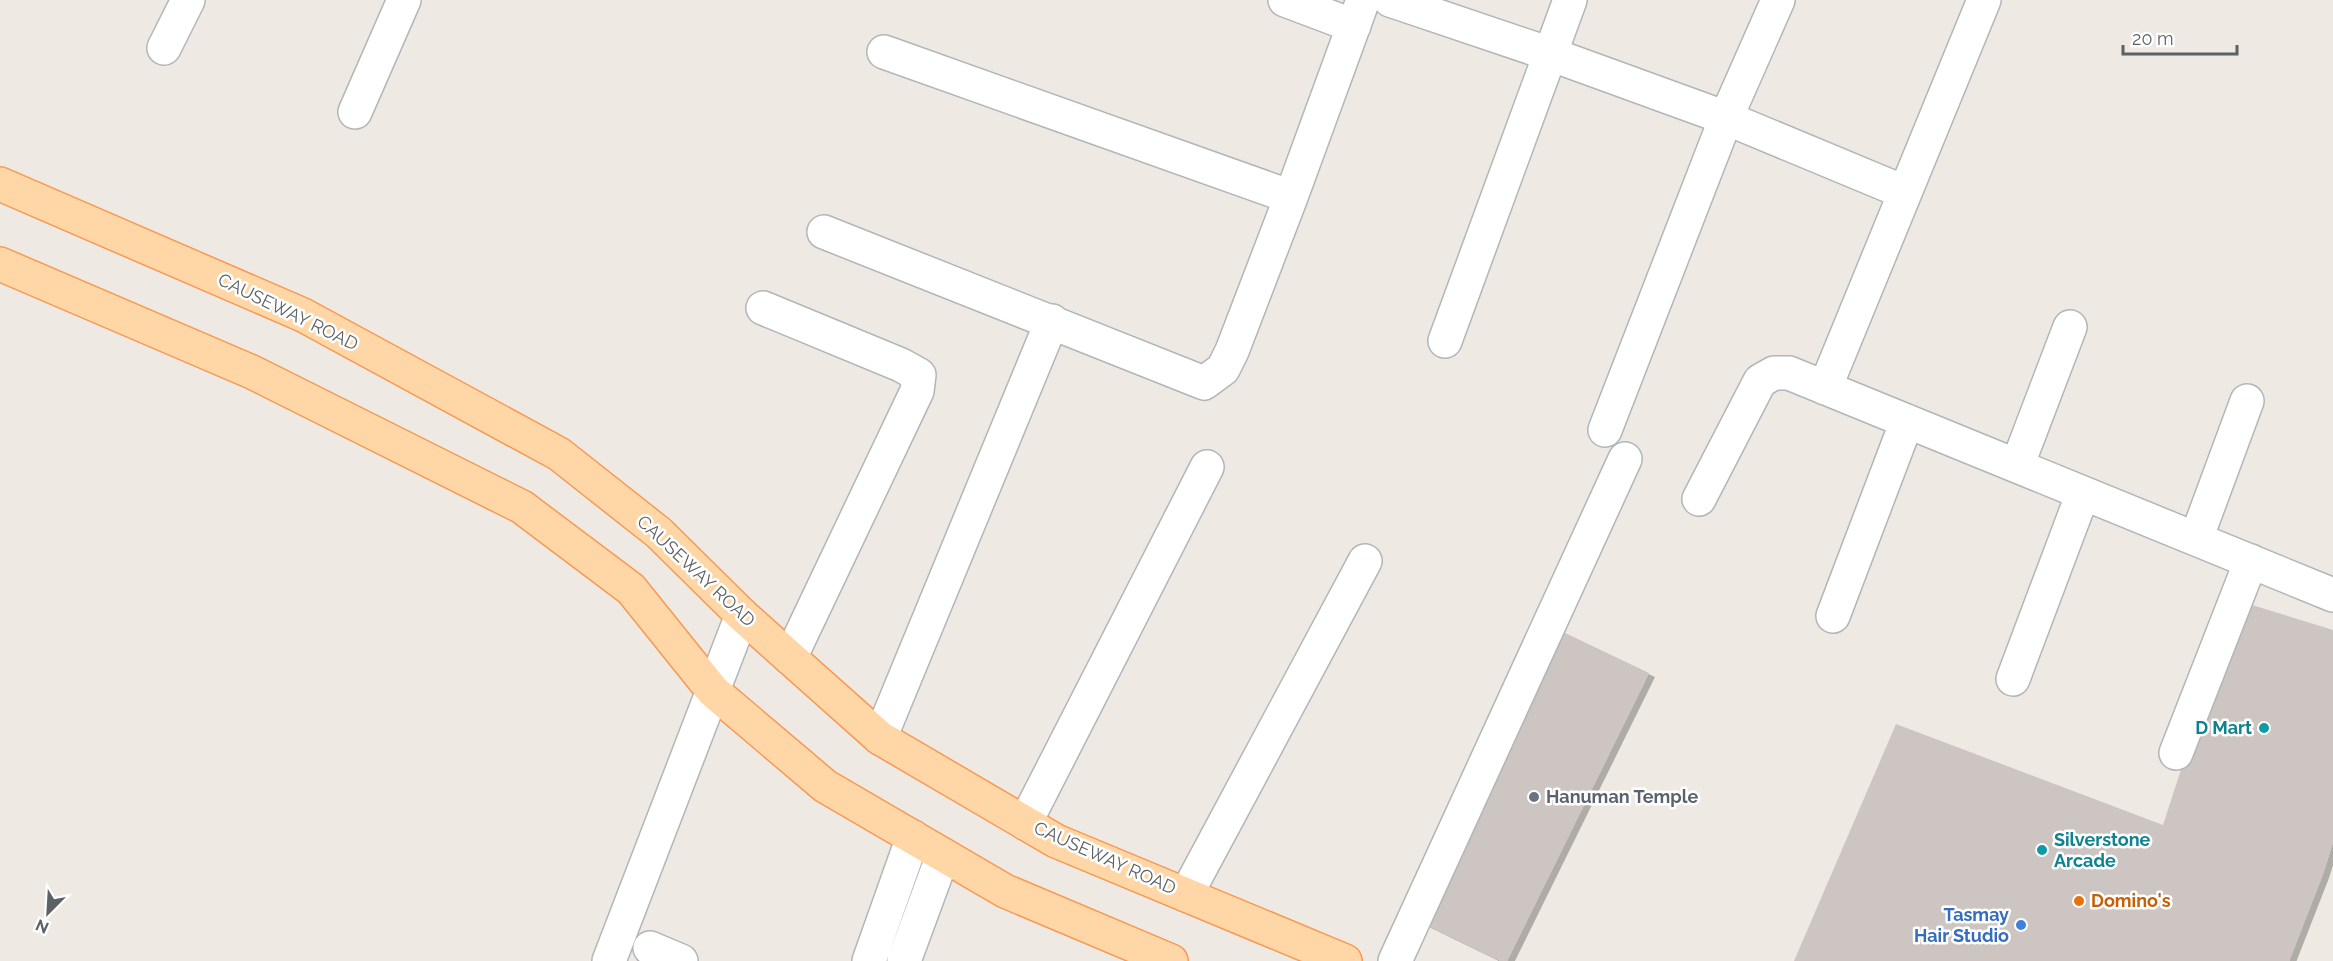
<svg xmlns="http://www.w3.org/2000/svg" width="2333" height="961" font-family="Raleway,sans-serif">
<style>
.building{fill:#ccc5c2;filter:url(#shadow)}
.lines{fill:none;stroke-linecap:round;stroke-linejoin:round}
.minor-casing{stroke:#b1b6b9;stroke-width:36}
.major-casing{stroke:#f99851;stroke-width:36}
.minor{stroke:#fff;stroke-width:33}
.major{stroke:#ffd7a7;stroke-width:33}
.culture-dot{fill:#0f9aa8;stroke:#fff;stroke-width:2}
.worship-dot{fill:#6b7280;stroke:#fff;stroke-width:2}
.food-dot{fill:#e8710a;stroke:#fff;stroke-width:2}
.shop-dot{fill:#3f7fe0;stroke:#fff;stroke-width:2}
.labels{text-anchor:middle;stroke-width:5;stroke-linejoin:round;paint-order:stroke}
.street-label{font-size:18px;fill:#5b6265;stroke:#fff}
.culture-label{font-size:18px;font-weight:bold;fill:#0d838f;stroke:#fff;text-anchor:end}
.worship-label{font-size:18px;font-weight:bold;fill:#5b616d;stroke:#fff;text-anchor:start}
.food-label{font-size:18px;font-weight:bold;fill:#c56008;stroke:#fff;text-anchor:start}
.shop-label{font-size:18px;font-weight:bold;fill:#366cbe;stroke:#fff;text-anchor:end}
</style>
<defs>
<filter id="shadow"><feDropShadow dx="6" dy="4" stdDeviation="0" flood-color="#0004"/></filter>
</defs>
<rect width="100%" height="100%" fill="#efe9e3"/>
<path class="building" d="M2236 600 2333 630V842L2323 874 2289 961H1794L1896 724 2163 825Z
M1561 631 1649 673 1507 961H1501L1419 921Z"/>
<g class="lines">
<g class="minor-casing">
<path id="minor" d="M1285 0 1354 26
M1390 0 1550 54 1726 118 1904 192
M164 48 188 0
M884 52 1291 197
M355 112 404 0
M824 232 1204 383 1223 369 1232 351 1291 197 1363 0
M763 308 901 365 919 375 917 391 790 658
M1445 341 1570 0
M1825 388 1984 0
M1605 430 1726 118 1778 0
M2017 466 2070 327
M1699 499 1760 381 1774 373H1789L2333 595
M2196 539 2247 401
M1833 616 1907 421
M2013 679 2083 493
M880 738 1052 321
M2176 753 2251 561
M1025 823 1207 467
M1186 895 1365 561
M650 948 681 961
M609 961 742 615
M869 961 913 837
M904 961 943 855
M1395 961 1625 459"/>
</g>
<g class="major-casing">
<path id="major" d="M0 184 303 315 559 454 659 533 742 615 880 738 1056 841 1345 961
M0 264 252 372 522 507 631 589 713 691 825 786 1005 891 1171 961"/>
</g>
<use href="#minor" class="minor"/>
<use href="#major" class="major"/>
</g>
<g class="culture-dot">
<circle cx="2264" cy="728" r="6"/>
<circle cx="2042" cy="850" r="6"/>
</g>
<circle class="worship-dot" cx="1534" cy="797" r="6"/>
<circle class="food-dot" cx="2079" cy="901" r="6"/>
<circle class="shop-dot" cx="2021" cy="925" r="6"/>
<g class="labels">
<g class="street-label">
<text transform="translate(288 312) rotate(26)" y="6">CAUSEWAY ROAD</text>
<text transform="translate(696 571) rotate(43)" y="6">CAUSEWAY ROAD</text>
<text transform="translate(1105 858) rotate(24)" y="6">CAUSEWAY ROAD</text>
</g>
<g class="culture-label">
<text x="2252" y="734">D Mart</text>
<text x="2054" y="846" text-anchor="start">Silverstone<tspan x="2054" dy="21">Arcade</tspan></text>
</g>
<g class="worship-label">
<text x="1546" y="803">Hanuman Temple</text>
</g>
<g class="food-label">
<text x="2091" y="907">Domino's</text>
</g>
<g class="shop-label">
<text x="2009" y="921">Tasmay<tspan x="2009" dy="21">Hair Studio</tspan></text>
</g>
</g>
<g transform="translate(48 913) rotate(204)" stroke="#ffffff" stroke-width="4.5" paint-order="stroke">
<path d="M0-4.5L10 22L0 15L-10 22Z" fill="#5b6265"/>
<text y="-9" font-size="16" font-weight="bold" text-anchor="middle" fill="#5b6265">N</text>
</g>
<path d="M2123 45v9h114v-9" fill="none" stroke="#5b6265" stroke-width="3"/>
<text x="2132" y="45" font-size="18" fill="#5b6265" stroke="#ffffff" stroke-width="4.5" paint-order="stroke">20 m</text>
</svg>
